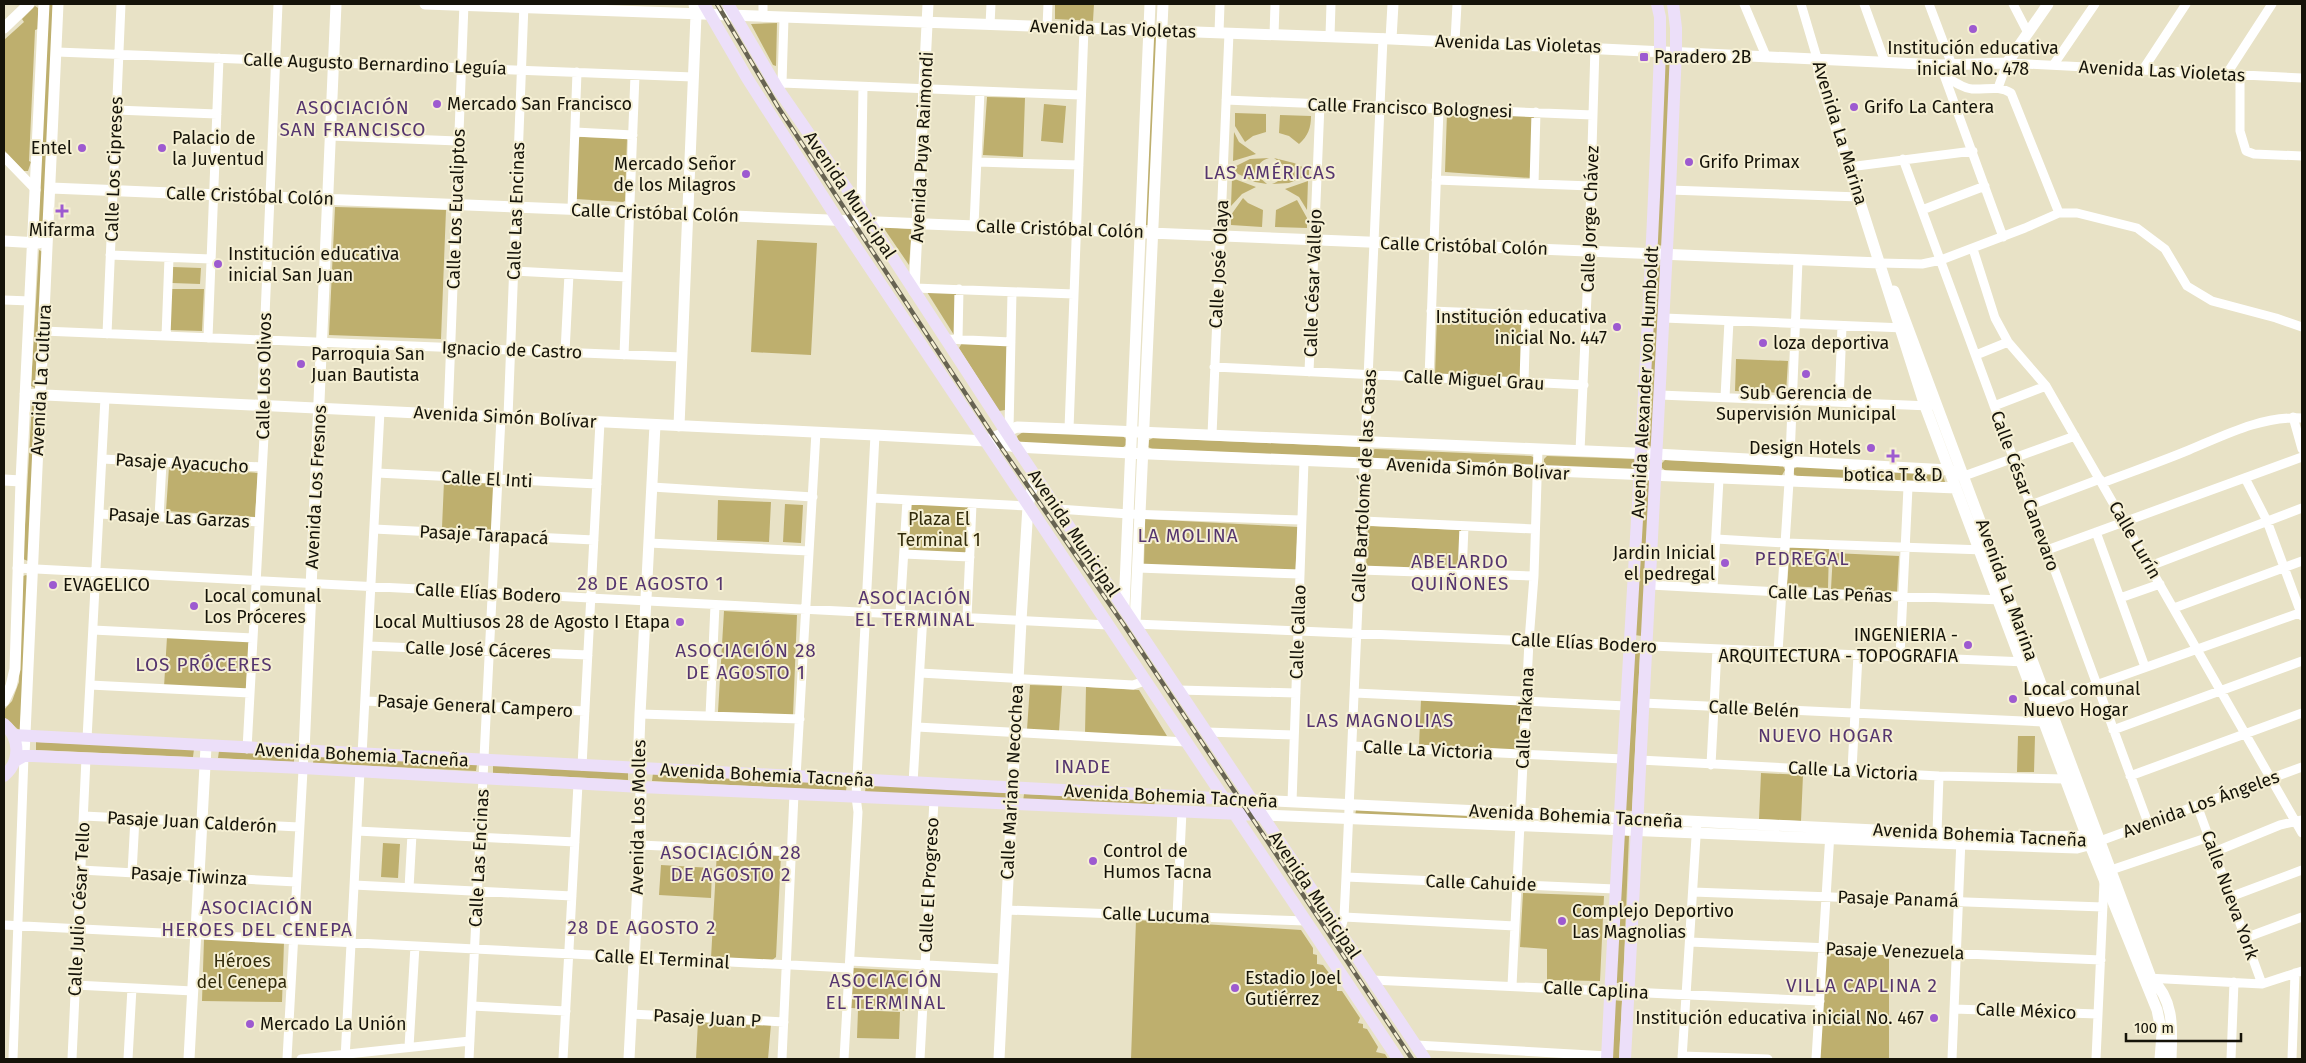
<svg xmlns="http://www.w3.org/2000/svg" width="2306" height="1063" font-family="'Fira Sans',sans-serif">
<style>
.green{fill:#beaf6e}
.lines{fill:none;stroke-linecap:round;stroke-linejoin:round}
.minor{stroke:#fff;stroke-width:9}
.tertiary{stroke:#fff;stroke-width:11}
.secondary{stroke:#ecdff9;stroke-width:12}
.rail-casing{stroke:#676352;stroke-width:4.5}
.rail{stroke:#f5efd3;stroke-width:2.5;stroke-dasharray:8;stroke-linecap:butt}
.poi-dot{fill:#9d5ad0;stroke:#f5efd3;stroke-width:2}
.labels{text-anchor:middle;stroke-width:4;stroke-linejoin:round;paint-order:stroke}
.street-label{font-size:18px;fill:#151309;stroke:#f5efd3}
.poi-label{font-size:18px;fill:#151309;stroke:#f5efd3;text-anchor:start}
.park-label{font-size:18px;fill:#332c0c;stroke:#f5efd3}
.neighbourhood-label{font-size:19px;letter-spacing:1px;fill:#55356f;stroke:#f5efd3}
</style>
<rect width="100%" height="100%" fill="#e8e2c6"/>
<path class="green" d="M47 4H53L44 235 42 236 38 234Z
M1055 4H1094L1093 21 1055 19Z
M35 6 38 8V29L35 30 29 161 31 162 28 171H24L4 150V40L24 22 22 19Z
M777 23 776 66 773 65 751 24Z
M1152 35H1157L1150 225H1143Z
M1665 59H1672L1664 246 1657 245Z
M987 97 1025 98 1023 157 983 155Z
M1044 104 1066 106 1063 143 1041 141Z
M1447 112 1534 116 1531 178 1445 172Z
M1235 113 1266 114V132L1253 136 1245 142 1235 126Z
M1280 115 1311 116C1311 128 1308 136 1299 144L1289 136 1279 133Z
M1234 132 1239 142 1256 154 1233 161Z
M580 137 625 138 627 139 625 201 623 202 576 199 578 138Z
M1269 158C1259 161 1256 167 1259 177L1267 184 1255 182 1234 172V167L1250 159Z
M1274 158 1294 163 1309 170V175L1289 183 1272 184C1282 181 1285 174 1282 164Z
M1232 178 1256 187 1242 194 1231 206Z
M1308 181 1307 210 1299 197 1285 189Z
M1243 198 1248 203 1263 210 1262 227 1231 225V215Z
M1297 200 1307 218V228L1275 227 1276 210Z
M335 207 446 210 441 339 329 335Z
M883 227 912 229 909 265Z
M757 240 817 243 811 355 751 352Z
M39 250 43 252 35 388 31 386Z
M1656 265H1663L1655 447 1647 446Z
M173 267 201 268 200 284 172 283Z
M171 289H204L202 331 169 330Z
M927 292 956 293 954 335Z
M1437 315 1525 318 1523 379 1435 375Z
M962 343 1004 344 1008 347 1005 410 999 411 959 348Z
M1736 359 1788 361 1786 393 1735 391Z
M32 403 36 406 28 561 23 559Z
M1023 432 1123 436 1126 439V445L1122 448 1022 443 1018 440 1017 436Z
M1153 438 1360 447 1362 456 1359 458 1152 449 1148 447 1149 440Z
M1375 449 1531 456 1535 458V463L1532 466 1375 459 1371 456V451Z
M1547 456 1634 459 1637 463 1634 470 1549 467 1544 463V459Z
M1665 460 1783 466 1785 470 1781 477 1666 471 1662 468V463Z
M1799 466 1940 474 1943 475 1945 482 1942 484 1799 477 1793 474V469Z
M169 467 258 473 255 517 166 511Z
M1644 478 1652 480 1642 636 1634 635Z
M444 481 494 484 492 530 442 528Z
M718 500 771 502 769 542 717 540Z
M785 504 803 505 801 543 783 542Z
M912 504 968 506 966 555 908 552Z
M1145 519 1298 527 1295 573 1144 566Z
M1368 526 1461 530 1460 570 1366 567Z
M1790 546 1829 549 1828 588 1787 586Z
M1833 553 1899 556 1897 592 1831 589Z
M26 575 29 577 20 731 4 717V710L12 701 19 682 23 576Z
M724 611 797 615 793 716 718 712Z
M167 637 249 640 246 690 164 687Z
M1633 653H1640L1632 811 1623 810Z
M1030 685 1062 686 1059 731 1027 730Z
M1086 687 1139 690 1167 736 1085 733Z
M1421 700 1520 705 1519 750 1419 745Z
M2018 736H2035L2034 772H2017Z
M36 742 194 749 193 757 36 750Z
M219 751 294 754V762L218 758Z
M314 756 477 764 476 771 313 763Z
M493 765 628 772V780L493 773Z
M653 773 847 783 846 791 652 781Z
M1761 773 1803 775 1801 821 1759 819Z
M866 784 1006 793V801L865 792Z
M1024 794 1155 800 1154 807 1023 802Z
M1356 810 1512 815V820L1355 816Z
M1623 835 1629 836 1623 983H1614Z
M383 843 400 844 398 878 381 877Z
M717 851 781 854 776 957 771 961 711 958Z
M661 865 712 868 711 898 659 895Z
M1523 893 1604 896 1600 981 1547 980V949L1520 947Z
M1136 920 1301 930 1313 948V954L1317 955V964L1323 965 1329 973V978H1332V984H1337V991H1342L1360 1018 1358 1023 1363 1024V1028L1367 1029 1378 1047 1376 1052 1385 1054 1388 1059H1131Z
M204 939 284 942 282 1002 202 1001Z
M1825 954 1889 955V1059H1820Z
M853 968 909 971 907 1011 851 1008Z
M1613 1000 1622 1001 1619 1059H1610Z
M858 1010 900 1012 899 1039 857 1038Z
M698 1021 771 1024 768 1059H696Z"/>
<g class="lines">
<path class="minor" d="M1744 4 1766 56
M1801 4 1817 58
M1864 4 1885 62
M1929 4 1952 65
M2013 4 2028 33
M763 17V4
M990 25 991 4
M1047 27 1048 4
M1219 33 1220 4
M1274 35 1275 4
M1330 36 1331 4
M1455 41 1457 4
M57 52 693 77
M2054 64 2095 4
M2142 71 2186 4
M1944 75C1953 81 1962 88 1972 89 1986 90 1999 85 2011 93L2059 213
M1944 75 2003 237
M2226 75 2272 4
M2240 76V131L2246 151 2254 154 2302 156
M782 83 1081 95
M780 87 782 83 784 18
M1998 88 2007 63 2302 78
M1226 100 1593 115
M116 110 217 114
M575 132 633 135
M330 136 458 141
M4 157 36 190
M1903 159 2148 823
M977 162 1079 165
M1849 167 1973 151
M1436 180 1591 186
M1534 184 1536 112
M1670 190 1859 197
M572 209 577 72
M861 209 863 87
M1922 210 1985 186
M974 225 980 91
M1973 249 1995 318 2008 342 2046 386 2302 833
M110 255 211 259
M1880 263 1922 264 1941 260 2025 228 2059 213H2077L2137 228 2165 249 2187 286 2212 301 2276 318 2302 327
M514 271 627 277
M915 288 1074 294
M4 300 30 301
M1431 311 1586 317
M1664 318 1904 328
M43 331 682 357
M107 334 121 4
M166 336 169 258
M208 338 219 58
M946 339 1011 342
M958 339 959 289
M565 352 569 274
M624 355 635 75
M1976 355 2008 342
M1214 367 1584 385
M1309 372 1320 104
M1429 378 1439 109
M1524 382 1526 314
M1660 395 1930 406
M1725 397 1729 321
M1839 402 1842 326
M1994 406 2046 386
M448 415 464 4
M508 417 524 4
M2293 417 2302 449
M1009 429 1012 292
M1069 429 1084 28
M1212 435 1229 33
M1580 451 1589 251 1595 47
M102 459 262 467
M377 473 597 484
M1964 476 2075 436
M2245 478 2267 521 2302 616
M2102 483C2131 472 2160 462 2189 450 2225 435 2261 416 2302 418
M652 487 813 497
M872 498 1028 506
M2031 505 2100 479
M1058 509 1129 514 1301 520
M99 514 259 522
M159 517 162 463
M1363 521 1534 529
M374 529 594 540
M2096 532 2145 667
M1716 539 1786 543 1984 550
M649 543 809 551
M2047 550 2302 457
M904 554 970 557
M2150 566 2302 508
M17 568 1108 625
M1138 568 1300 574
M1361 570 1534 576
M1462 575 1464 526
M1650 585 1782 592 2003 600
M1713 588 1719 479
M2120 598 2160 584
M2174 608 2302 561
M900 614 907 500
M967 618 972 504
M1135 624 2026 662
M93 630 253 638
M368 646 588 655
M1778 652 1789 482 1798 260
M1900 657 1908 487
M920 673 1133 685 1145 681
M90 685 250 693
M1179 690 1296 693
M1355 693 1626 706
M365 701 585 711
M2048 702 2302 612
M1643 703 2044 722
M640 714 800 719
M710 716 715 605
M917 727 1186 742
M2113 730 2302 661
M1207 732 1294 735
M87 739 105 398
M1352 746 1623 759
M247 749 265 418 262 395 264 340 278 4
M362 755 380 411
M1640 760 1939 776 2065 779
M1711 765 1717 649
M582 766 600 422
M1852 770 1858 655
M2130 776 2302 713
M796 777 816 432
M913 783 923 615
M1292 802 1304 461
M2197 805 2262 984
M84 816 299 827
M357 831 575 842
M1937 833 1939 776
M2100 841 2302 767
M640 845 792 852
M2214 852 2280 825 2302 820
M81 870 296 882
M2111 870 2209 837
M132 873 135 818
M1346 877 1615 889
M354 885 572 896
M409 888 412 834
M1693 892 2103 907
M2230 897 2302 870
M1006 910 1306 921
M1177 916 1182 811
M1344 917 1515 926
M4 925 849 968
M1340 932 1344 917 1346 877 1383 38
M2245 938 2302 917
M1690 942 2101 960
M850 961 1004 969
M2147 978 2262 984 2302 971
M1372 980 1820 1001
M75 985 193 991
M1512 986 1529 641 1534 576 1538 449
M472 1006 566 1011
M1954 1009 2098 1014
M631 1014 784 1022
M1416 1045 1608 1056
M409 1047 415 946
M1682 1056 1768 1059
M13 1059 24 756
M72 1059 86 758
M128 1059 132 988
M287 1059 304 752
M301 1059 470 1041
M345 1059 360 771
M469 1059 501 417
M563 1059 578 784
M782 1059 794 794
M844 1059 858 812 856 797 875 435
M920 1059 934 800
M1682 1059 1697 821
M1816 1059 1830 833
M1952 1059 1961 839
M2096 1059 2104 882
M2231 1059 2234 982
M2292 1059 2295 973"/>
<path class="tertiary" d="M425 4 1391 39 1941 65 2007 63 2048 4
M4 28 29 4
M1391 39 1393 4
M1817 58 1820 77 1925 406 2090 845 2157 1010 2162 1034 2160 1059
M51 188 1880 263
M4 241 39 243
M914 291 928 4
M1894 291 2151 978C2175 1001 2172 1029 2171 1059
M25 394 875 435 986 441 1016 447 1150 454 1956 488
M679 426 696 15 694 4
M986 441 1017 427 1069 429 1656 454 1949 470 1964 476
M4 480 21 481
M1124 608 1150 4
M1135 624 1163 4
M4 701 11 686 15 669 21 481 44 4
M304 752 336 4
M24 756 58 4
M1252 800 2020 837 2087 836 2092 838
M1262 815 1961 844 2077 848 2096 843
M189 1059 206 747
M629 1059 640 845 641 787 638 769 640 714 655 425
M999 1059 1021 621 1028 506 1035 475"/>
<path class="secondary" d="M704 4 747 78 838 220 1398 1059
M728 4 778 89 861 209 1016 447 1425 1059
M4 724C21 739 20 762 4 776
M13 735 1252 800
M15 761 24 756H33L302 768 641 787 1262 815
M1607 1059C1623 723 1648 387 1660 50V17L1657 4
M1625 1059 1670 190 1676 51V28L1673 4"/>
<g class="rail-casing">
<path id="rail" d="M717 4 778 107 994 437 1124 625 1412 1059"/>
</g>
<use href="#rail" class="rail"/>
</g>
<g class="poi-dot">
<circle cx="1973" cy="29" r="5"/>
<rect x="1639" y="52" width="10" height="10" rx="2.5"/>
<circle cx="437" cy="104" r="5"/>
<circle cx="1854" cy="107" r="5"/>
<circle cx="82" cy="148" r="5"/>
<circle cx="162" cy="148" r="5"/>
<circle cx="1689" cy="162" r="5"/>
<circle cx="746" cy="174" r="5"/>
<path d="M59.5 203.5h5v5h5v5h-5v5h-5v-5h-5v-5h5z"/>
<circle cx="218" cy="264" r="5"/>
<circle cx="1617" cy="327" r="5"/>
<circle cx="1763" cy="343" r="5"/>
<circle cx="301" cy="364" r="5"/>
<circle cx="1806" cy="374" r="5"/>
<circle cx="1871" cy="448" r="5"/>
<path d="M1890.5 448.5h5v5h5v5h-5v5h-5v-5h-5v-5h5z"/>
<circle cx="1725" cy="563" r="5"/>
<circle cx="53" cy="585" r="5"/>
<circle cx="194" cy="606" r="5"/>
<circle cx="680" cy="622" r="5"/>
<circle cx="1968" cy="645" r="5"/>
<circle cx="2013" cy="699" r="5"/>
<circle cx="1093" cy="861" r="5"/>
<circle cx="1562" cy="921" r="5"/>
<circle cx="1235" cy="988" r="5"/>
<circle cx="1934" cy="1018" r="5"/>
<circle cx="250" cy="1024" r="5"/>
</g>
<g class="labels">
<g class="street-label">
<text transform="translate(1113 29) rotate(2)" y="6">Avenida Las Violetas</text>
<text transform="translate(1518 44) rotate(2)" y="6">Avenida Las Violetas</text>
<text transform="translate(375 64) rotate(2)" y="6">Calle Augusto Bernardino Leguía</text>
<text transform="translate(2162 71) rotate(3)" y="6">Avenida Las Violetas</text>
<text transform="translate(1410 108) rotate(2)" y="6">Calle Francisco Bolognesi</text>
<text transform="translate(1840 133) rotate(73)" y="6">Avenida La Marina</text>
<text transform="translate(922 147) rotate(-87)" y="6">Avenida Puya Raimondi</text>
<text transform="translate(114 169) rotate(-88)" y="6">Calle Los Cipreses</text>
<text transform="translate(850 195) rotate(56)" y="6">Avenida Municipal</text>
<text transform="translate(250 196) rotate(2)" y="6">Calle Cristóbal Colón</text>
<text transform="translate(456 209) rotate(-88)" y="6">Calle Los Eucaliptos</text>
<text transform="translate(516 211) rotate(-88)" y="6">Calle Las Encinas</text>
<text transform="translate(655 213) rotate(2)" y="6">Calle Cristóbal Colón</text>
<text transform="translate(1590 219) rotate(-88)" y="6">Calle Jorge Chávez</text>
<text transform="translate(1060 229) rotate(2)" y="6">Calle Cristóbal Colón</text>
<text transform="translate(1464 246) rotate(2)" y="6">Calle Cristóbal Colón</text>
<text transform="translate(1219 264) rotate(-87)" y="6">Calle José Olaya</text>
<text transform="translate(1313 283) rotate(-88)" y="6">Calle César Vallejo</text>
<text transform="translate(512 350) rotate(2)" y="6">Ignacio de Castro</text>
<text transform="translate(264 376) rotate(-89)" y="6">Calle Los Olivos</text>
<text transform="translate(41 380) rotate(-87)" y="6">Avenida La Cultura</text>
<text transform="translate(1474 380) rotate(3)" y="6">Calle Miguel Grau</text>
<text transform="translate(1645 382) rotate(-87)" y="6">Avenida Alexander von Humboldt</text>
<text transform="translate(505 417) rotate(3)" y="6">Avenida Simón Bolívar</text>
<text transform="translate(182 463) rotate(3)" y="6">Pasaje Ayacucho</text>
<text transform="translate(1478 469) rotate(3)" y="6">Avenida Simón Bolívar</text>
<text transform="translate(487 479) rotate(3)" y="6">Calle El Inti</text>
<text transform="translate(1364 486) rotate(-87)" y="6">Calle Bartolomé de las Casas</text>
<text transform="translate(316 487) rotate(-87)" y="6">Avenida Los Fresnos</text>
<text transform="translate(2025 491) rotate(70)" y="6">Calle César Canevaro</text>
<text transform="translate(179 518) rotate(3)" y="6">Pasaje Las Garzas</text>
<text transform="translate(1074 533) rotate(56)" y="6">Avenida Municipal</text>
<text transform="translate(484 535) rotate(3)" y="6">Pasaje Tarapacá</text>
<text transform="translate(2135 540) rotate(60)" y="6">Calle Lurín</text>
<text transform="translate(2007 590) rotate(70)" y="6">Avenida La Marina</text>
<text transform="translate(488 593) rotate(3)" y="6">Calle Elías Bodero</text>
<text transform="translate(1830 594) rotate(2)" y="6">Calle Las Peñas</text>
<text transform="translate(1298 632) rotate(-88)" y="6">Calle Callao</text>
<text transform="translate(1584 643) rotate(3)" y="6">Calle Elías Bodero</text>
<text transform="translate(478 650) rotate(2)" y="6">Calle José Cáceres</text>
<text transform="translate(475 706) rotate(3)" y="6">Pasaje General Campero</text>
<text transform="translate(1754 709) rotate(3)" y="6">Calle Belén</text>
<text transform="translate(1525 718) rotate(-87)" y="6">Calle Takana</text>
<text transform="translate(1428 750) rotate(3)" y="6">Calle La Victoria</text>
<text transform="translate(362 755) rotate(3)" y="6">Avenida Bohemia Tacneña</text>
<text transform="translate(1853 771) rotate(3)" y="6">Calle La Victoria</text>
<text transform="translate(767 775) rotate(3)" y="6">Avenida Bohemia Tacneña</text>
<text transform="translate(1012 782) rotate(-87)" y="6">Calle Mariano Necochea</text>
<text transform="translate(1171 796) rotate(3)" y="6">Avenida Bohemia Tacneña</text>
<text transform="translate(2201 804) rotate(-20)" y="6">Avenida Los Ángeles</text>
<text transform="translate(1576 816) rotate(3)" y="6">Avenida Bohemia Tacneña</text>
<text transform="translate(638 817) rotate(-89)" y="6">Avenida Los Molles</text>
<text transform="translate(192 822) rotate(3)" y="6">Pasaje Juan Calderón</text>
<text transform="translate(1980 835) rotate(3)" y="6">Avenida Bohemia Tacneña</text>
<text transform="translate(479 858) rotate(-87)" y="6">Calle Las Encinas</text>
<text transform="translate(189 876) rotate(3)" y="6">Pasaje Tiwinza</text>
<text transform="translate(1481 883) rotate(2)" y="6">Calle Cahuide</text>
<text transform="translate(929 885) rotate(-87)" y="6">Calle El Progreso</text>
<text transform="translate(1315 895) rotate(56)" y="6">Avenida Municipal</text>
<text transform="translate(2230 895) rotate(70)" y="6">Calle Nueva York</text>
<text transform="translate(1898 899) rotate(2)" y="6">Pasaje Panamá</text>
<text transform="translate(79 909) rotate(-87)" y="6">Calle Julio César Tello</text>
<text transform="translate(1156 915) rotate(2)" y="6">Calle Lucuma</text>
<text transform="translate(1895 951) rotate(2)" y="6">Pasaje Venezuela</text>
<text transform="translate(662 959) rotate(3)" y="6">Calle El Terminal</text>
<text transform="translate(1596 990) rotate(3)" y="6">Calle Caplina</text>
<text transform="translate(2026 1011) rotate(2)" y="6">Calle México</text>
<text transform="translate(707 1018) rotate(3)" y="6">Pasaje Juan P</text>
</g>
<g class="poi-label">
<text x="1973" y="54" text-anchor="middle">Institución educativa<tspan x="1973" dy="21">inicial No. 478</tspan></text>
<text x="1654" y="63">Paradero 2B</text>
<text x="447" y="110">Mercado San Francisco</text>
<text x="1864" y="113">Grifo La Cantera</text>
<text x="172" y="144">Palacio de<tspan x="172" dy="21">la Juventud</tspan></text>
<text x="72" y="154" text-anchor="end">Entel</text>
<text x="1699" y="168">Grifo Primax</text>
<text x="736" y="170" text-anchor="end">Mercado Señor<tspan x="736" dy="21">de los Milagros</tspan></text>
<text x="62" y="236" text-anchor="middle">Mifarma</text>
<text x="228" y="260">Institución educativa<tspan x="228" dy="21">inicial San Juan</tspan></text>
<text x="1607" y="323" text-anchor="end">Institución educativa<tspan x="1607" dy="21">inicial No. 447</tspan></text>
<text x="1773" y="349">loza deportiva</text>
<text x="311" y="360">Parroquia San<tspan x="311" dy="21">Juan Bautista</tspan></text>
<text x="1806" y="399" text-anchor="middle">Sub Gerencia de<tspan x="1806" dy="21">Supervisión Municipal</tspan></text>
<text x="1861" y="454" text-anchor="end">Design Hotels</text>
<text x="1893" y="481" text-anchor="middle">botica T &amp; D</text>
<text x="1715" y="559" text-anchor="end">Jardin Inicial<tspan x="1715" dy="21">el pedregal</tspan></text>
<text x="63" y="591">EVAGELICO</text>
<text x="204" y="602">Local comunal<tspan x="204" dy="21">Los Próceres</tspan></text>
<text x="670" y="628" text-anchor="end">Local Multiusos 28 de Agosto I Etapa</text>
<text x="1958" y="641" text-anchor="end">INGENIERIA -<tspan x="1958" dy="21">ARQUITECTURA - TOPOGRAFIA</tspan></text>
<text x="2023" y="695">Local comunal<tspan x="2023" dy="21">Nuevo Hogar</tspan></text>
<text x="1103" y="857">Control de<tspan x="1103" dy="21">Humos Tacna</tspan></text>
<text x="1572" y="917">Complejo Deportivo<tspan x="1572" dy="21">Las Magnolias</tspan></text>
<text x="1245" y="984">Estadio Joel<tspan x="1245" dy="21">Gutiérrez</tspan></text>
<text x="1924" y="1024" text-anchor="end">Institución educativa inicial No. 467</text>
<text x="260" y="1030">Mercado La Unión</text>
</g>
<g class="park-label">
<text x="939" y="525">Plaza El<tspan x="939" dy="21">Terminal 1</tspan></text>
<text x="242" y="967">Héroes<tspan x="242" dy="21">del Cenepa</tspan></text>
</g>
<g class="neighbourhood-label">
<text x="353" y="114">ASOCIACIÓN<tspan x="353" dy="22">SAN FRANCISCO</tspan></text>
<text x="1270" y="179">LAS AMÉRICAS</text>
<text x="1188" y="542">LA MOLINA</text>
<text x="1802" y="565">PEDREGAL</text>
<text x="1460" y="568">ABELARDO<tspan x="1460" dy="22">QUIÑONES</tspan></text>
<text x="651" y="590">28 DE AGOSTO 1</text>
<text x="915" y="604">ASOCIACIÓN<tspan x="915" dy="22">EL TERMINAL</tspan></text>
<text x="746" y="657">ASOCIACIÓN 28<tspan x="746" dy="22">DE AGOSTO 1</tspan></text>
<text x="204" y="671">LOS PRÓCERES</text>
<text x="1380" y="727">LAS MAGNOLIAS</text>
<text x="1826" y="742">NUEVO HOGAR</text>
<text x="1083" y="773">INADE</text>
<text x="731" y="859">ASOCIACIÓN 28<tspan x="731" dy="22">DE AGOSTO 2</tspan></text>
<text x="257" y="914">ASOCIACIÓN<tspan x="257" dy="22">HEROES DEL CENEPA</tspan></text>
<text x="642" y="934">28 DE AGOSTO 2</text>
<text x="886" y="987">ASOCIACIÓN<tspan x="886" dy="22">EL TERMINAL</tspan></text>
<text x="1862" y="992">VILLA CAPLINA 2</text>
</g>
</g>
<rect width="2306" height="1063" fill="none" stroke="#151309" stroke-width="10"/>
<path d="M2126 1033v8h115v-8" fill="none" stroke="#151309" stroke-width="2.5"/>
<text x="2134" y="1033" font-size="15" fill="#151309" stroke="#f5efd3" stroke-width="4" paint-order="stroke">100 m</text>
</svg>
